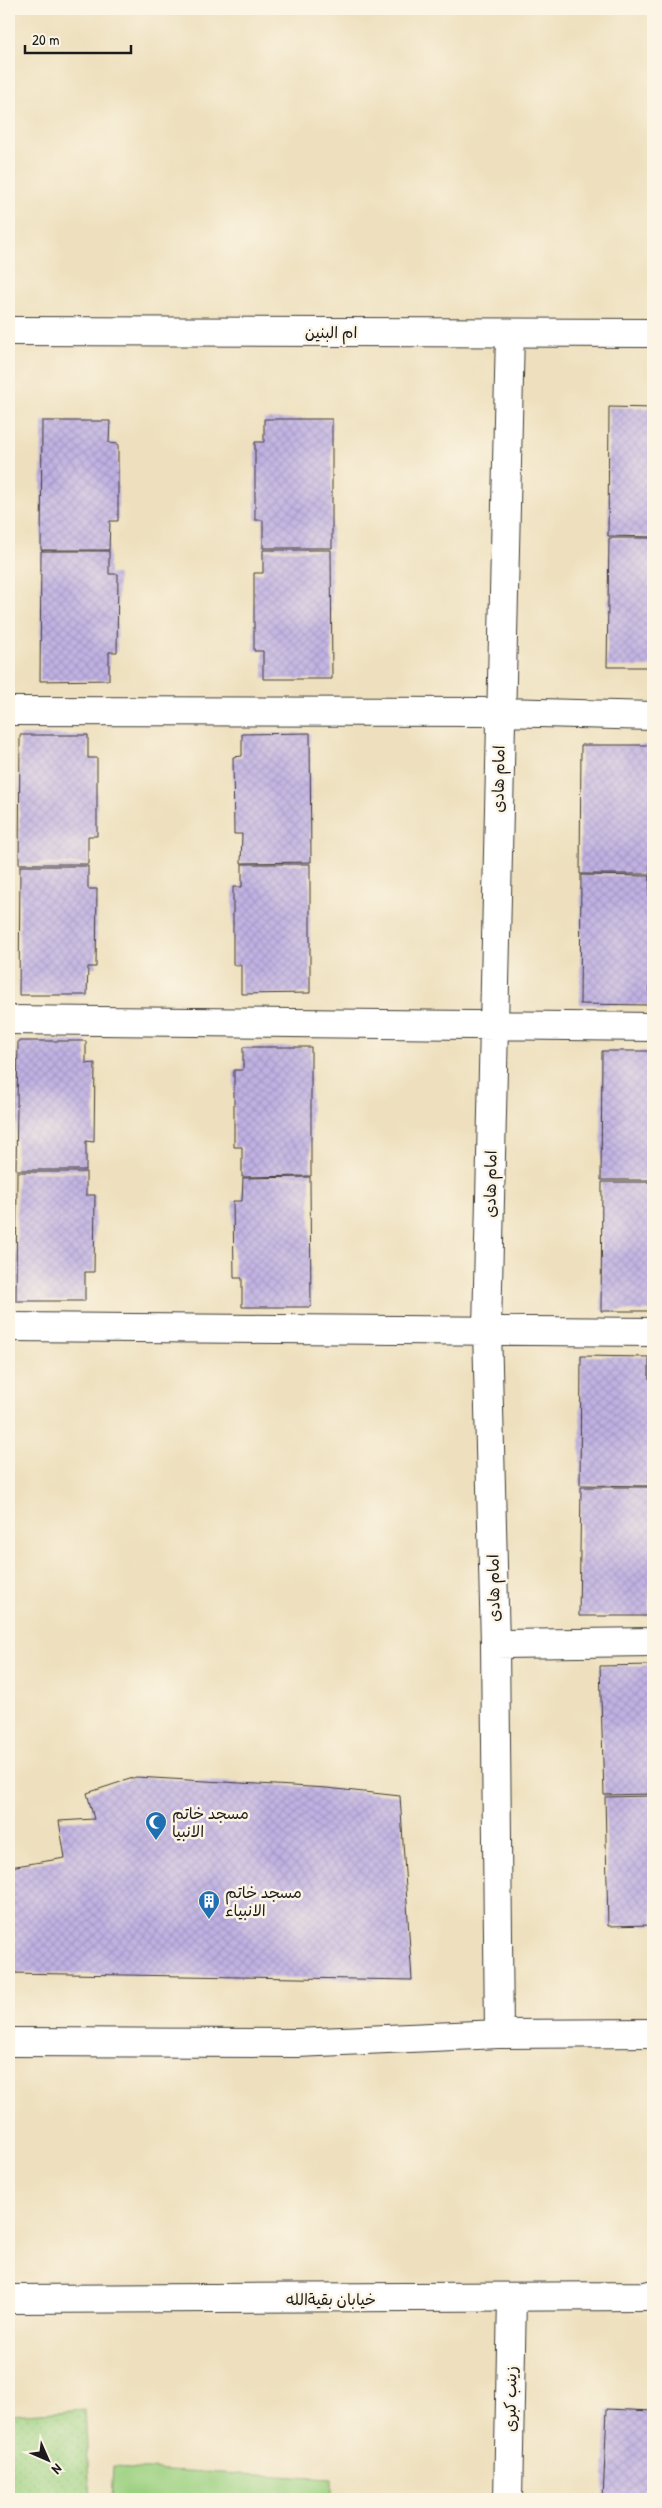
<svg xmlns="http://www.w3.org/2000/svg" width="662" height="2508" font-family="'Patrick Hand','Playpen Sans Arabic',sans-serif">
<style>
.grass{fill:url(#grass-dots);stroke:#5c764f}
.garden{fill:#9dd182;stroke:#5c764f}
.building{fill:url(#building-cross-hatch)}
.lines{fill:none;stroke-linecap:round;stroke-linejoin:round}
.minor-casing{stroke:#3c3934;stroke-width:30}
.tertiary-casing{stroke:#3c3934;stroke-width:30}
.minor{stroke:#fff;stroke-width:28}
.tertiary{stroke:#fff;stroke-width:28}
.labels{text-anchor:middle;stroke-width:5;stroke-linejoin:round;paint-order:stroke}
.street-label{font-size:16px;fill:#1c1c1c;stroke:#fcf5e5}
.poi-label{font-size:16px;fill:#1c1c1c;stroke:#fcf5e5;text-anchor:start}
</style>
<defs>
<pattern id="grass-dots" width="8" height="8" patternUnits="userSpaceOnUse" patternTransform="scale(1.25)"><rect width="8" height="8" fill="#9dd182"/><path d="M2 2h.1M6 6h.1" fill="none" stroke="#87b370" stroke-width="1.8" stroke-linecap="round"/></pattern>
<pattern id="building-cross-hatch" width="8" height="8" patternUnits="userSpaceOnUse" patternTransform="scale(1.25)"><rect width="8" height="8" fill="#c0b1e3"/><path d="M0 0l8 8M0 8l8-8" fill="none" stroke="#a498c2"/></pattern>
</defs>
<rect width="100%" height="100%" fill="#fcf5e5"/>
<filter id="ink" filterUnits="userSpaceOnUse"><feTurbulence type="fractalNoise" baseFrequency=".02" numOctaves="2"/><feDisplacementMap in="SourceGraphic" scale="10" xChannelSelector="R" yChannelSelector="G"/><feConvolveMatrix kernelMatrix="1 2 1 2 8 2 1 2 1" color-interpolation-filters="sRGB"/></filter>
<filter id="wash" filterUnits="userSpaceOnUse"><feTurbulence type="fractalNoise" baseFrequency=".0096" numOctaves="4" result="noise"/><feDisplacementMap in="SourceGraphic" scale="20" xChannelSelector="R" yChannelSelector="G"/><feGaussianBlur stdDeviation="1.12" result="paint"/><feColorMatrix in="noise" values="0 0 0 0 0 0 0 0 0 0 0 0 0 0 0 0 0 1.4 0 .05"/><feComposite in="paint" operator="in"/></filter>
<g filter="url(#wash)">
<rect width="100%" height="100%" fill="#eee0be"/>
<path class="grass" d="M85 2410 90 2499H9V2415Z"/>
<path class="garden" d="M113 2467 332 2479V2499H111Z"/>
<g id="blocks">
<path class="building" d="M609 407 653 408V537L608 536Z
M264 419H332V548H263V520H255V442H264Z
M42 421H110L109 443 118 444V521H110L109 550H41Z
M609 538H653V667H607Z
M263 550H331L332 679H263V651H254V573H263Z
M41 551H109V574H118L117 652H109V680L40 681Z
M310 733 311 862 241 863 242 834H234L233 757 242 756V734Z
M20 735H88V758H97V836H88V864H19Z
M581 745H650V768H653V846H650V874H580Z
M242 864H310V993L241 994V965H233V887H242Z
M20 866H88V889H97L96 967H88L87 995H19Z
M581 875 650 876 649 898H653V976H650L649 1005 580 1004Z
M18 1041H86V1064L95 1063 94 1142 86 1141V1170H16Z
M243 1047H311V1176L242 1177V1147H234V1070H243Z
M602 1051H653V1180H601Z
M17 1172H86V1195H95L94 1272H85V1301H16Z
M310 1177 311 1307H242V1278H234L233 1201H242L243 1178Z
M602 1182H653V1311H601Z
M581 1356 649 1357V1379H653V1457H650L649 1486 580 1485Z
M581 1487H649V1510H653V1588H649V1616H579Z
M653 1665V1794L604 1795 600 1666Z
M136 1777 327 1788 400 1796 412 1980 10 1973V1867L65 1858 59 1821 94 1819 87 1793Z
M653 1796V1925L608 1926 605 1797Z
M607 2409 653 2411V2499H603Z"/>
</g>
</g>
<g filter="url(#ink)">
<use href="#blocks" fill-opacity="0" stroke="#3c3934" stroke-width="1"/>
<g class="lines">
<g class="minor-casing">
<path id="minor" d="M9 711 500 712 653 716
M9 1020 653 1027
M9 1327 653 1332
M495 1644 653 1642
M499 2034 495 1644 487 1329 510 333
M508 2499 512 2298"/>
</g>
<g class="tertiary-casing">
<path id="tertiary" d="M9 331 653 333
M9 2042 297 2043 499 2034 653 2033
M9 2299 645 2296 653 2294"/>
</g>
<use href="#minor" class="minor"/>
<use href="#tertiary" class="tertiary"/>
</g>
</g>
<defs>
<g id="mosque-pin" transform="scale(1.125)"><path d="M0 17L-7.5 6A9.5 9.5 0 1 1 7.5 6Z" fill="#1f6fb2" stroke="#fcf5e5"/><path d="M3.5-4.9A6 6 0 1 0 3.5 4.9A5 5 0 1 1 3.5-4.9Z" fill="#fff"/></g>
<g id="building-pin" transform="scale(1.125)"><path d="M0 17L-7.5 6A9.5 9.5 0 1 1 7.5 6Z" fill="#1f6fb2" stroke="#fcf5e5"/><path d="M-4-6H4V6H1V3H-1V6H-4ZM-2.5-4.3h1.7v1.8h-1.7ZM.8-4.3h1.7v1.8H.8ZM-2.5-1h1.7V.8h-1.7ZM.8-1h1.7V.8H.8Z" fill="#fff"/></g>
</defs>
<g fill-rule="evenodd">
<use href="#mosque-pin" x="156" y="1822"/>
<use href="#building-pin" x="209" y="1901"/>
</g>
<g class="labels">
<g class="street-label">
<text x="331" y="338">ام البنین</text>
<text transform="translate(498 779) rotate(-89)" y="6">امام هادی</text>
<text transform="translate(490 1184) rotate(-89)" y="6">امام هادی</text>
<text transform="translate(493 1588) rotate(-91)" y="6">امام هادی</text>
<text x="331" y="2305">خیابان بقیةالله</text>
<text transform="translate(510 2399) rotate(-89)" y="6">زینب کبری</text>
</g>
<g class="poi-label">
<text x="172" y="1819">مسجد خاتم<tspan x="172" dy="18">الانبیا</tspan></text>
<text x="225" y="1898">مسجد خاتم<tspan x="225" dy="18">الانبیاء</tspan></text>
</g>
</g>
<rect width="662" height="2508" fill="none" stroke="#fcf5e5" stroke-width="30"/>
<g transform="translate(48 2460) rotate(135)" stroke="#fcf5e5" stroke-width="4" paint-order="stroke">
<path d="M0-4L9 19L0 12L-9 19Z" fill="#1c1c1c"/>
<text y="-8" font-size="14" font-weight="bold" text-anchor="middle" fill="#1c1c1c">N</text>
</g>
<path d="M25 45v8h106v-8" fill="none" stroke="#1c1c1c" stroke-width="2.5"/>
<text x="32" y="45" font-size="15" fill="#1c1c1c" stroke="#fcf5e5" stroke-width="4" paint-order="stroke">20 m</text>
</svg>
